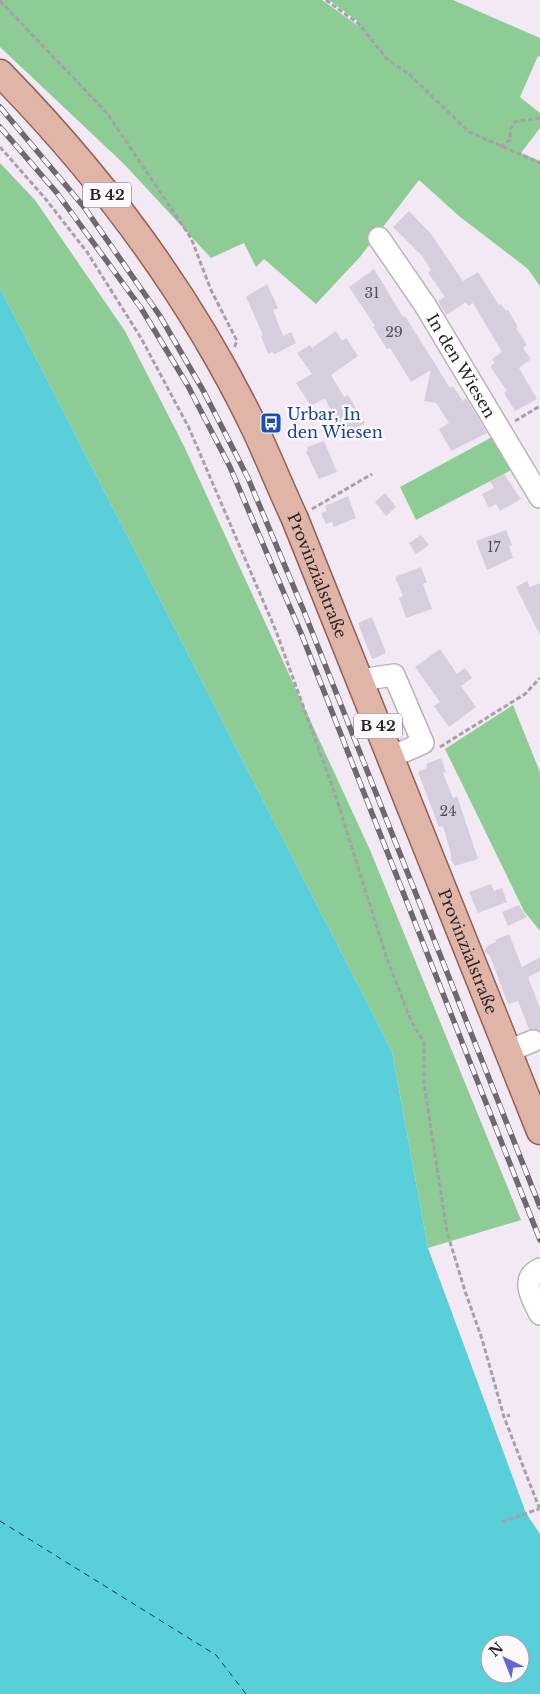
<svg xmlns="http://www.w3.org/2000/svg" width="540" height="1694" font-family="'Libre Baskerville',serif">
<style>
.green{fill:#8dcd95}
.water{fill:#59cfda;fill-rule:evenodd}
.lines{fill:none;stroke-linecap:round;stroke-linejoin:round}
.ferry{stroke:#043d42;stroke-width:1;stroke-dasharray:6 5;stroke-linecap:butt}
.building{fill:#d6cedc}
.minor-casing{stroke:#bcb2be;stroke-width:24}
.major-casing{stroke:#926155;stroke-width:29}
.path{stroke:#a8a0a9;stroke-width:3;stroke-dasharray:5 2.5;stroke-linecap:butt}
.minor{stroke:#fff;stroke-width:21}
.major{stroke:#e0b4a7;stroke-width:26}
.rail-casing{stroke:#6e6970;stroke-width:5.5}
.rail{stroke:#fcf8fd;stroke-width:4;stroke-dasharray:11;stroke-linecap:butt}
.labels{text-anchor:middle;stroke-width:5;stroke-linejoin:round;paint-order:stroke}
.number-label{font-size:14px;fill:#544f56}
.shield{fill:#fcf8fd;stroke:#686469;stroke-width:1}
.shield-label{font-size:15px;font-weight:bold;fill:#282529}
.street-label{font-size:16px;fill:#282529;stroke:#fcf8fd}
.transit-label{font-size:16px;fill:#164399;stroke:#fcf8fd;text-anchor:start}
</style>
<rect width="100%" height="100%" fill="#f3e9f5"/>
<path class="green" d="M0 0H322L357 25 360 23 329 0H453L540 38V57L538 56 520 97 540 113V128L521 153 540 161V286L528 269 459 216 419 180 360 257 316 304 264 259 256 267 244 243 211 258 125 165 0 47Z
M0 163 35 200 125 331 183 444 370 850 521 1220 428 1248 392 1051 0 288Z
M494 436 515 468 416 520 400 487Z
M513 705 540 772V931L524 911 445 749Z"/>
<path class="water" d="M0 288 392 1051 428 1248 526 1513 540 1534V1694H0ZM490 1644H520V1674H490Z"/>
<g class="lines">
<path class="ferry" d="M0 1521 216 1655 246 1694"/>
</g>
<path class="building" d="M409 211 431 234 463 281 478 272 499 305 501 304 506 311 508 310 518 327 516 328 527 345 523 348 531 359 519 368 537 399 515 411 504 393 507 391 490 366 495 363 492 359 502 352 473 303 468 306 466 302 446 315 438 301 445 297 428 273 431 270 422 256 393 227Z
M374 269 403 317 405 316 450 388 453 386 463 401 466 398 487 433 451 451 439 429 449 423 436 403 424 401 431 370 411 382 390 348 387 349 373 327 375 326 349 287Z
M267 284 278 308 273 310 283 336 291 332 296 343 275 354 272 352 268 354 261 336 263 335 246 297Z
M336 331 342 341 346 338 358 356 331 375 344 397 348 395 365 423 342 436 325 398 311 406 296 383 312 374 297 353 310 345 312 348Z
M324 441 337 472 319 479 306 452 308 451 307 447Z
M504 474 521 499 500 511 496 504 489 508 482 494 494 488 490 481Z
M385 493 396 507 386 516 375 502Z
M348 496 356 518 334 527 332 522 326 524 321 513 327 511 325 506Z
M506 530 512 545 509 546 513 558 487 570 476 541Z
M421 535 429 545 416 554 409 543Z
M421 567 427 582 423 584 432 609 406 618 399 598 403 596 395 577Z
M527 581 530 587 540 583V635L516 587Z
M372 617 386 653 372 659 358 623Z
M440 649 457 674 465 668 472 678 461 686 476 707 449 727 434 706 440 702 415 667Z
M441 758 446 772 443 773 453 798 457 796 478 859 455 866 451 860V854L443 826 439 827 418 772 427 768 426 764Z
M491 884 494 891 502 888 507 902 478 913 469 892Z
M519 905 527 917 508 926 502 912Z
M509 934 522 967 540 957V971L528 977 540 1008V1031L529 1029 518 1001 508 1004 490 956 484 951 488 945 496 942 495 940Z"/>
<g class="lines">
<g class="minor-casing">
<g id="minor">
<path id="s1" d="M379 238 425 305 540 497"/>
<path d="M360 680 394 675 423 743 391 757"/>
<path d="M508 1051 533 1041"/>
<path d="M540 1269C519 1279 533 1300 540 1314"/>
</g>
</g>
<g class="major-casing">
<g id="major">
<path id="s2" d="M0 73C102 177 192 298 255 429 269 459 281 489 295 519L540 1131"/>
</g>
</g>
<path class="path" d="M326 0 359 24 387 59 409 74 469 132 540 163
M0 1 107 113 191 238 211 290 237 341 234 348
M0 147 44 197 87 252 141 338 189 428 276 631 335 794 387 959 411 1021 424 1042V1084L447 1232 465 1291 482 1339 504 1417 540 1510
M500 147 510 140C510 110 523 126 540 117
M515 421 540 406
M312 509 372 474
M440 747 525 694 540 678
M507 1416 510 1415
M501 1522 539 1509"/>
<use href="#minor" class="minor"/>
<use href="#major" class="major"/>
<g class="rail-casing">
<path id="rail" d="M0 107 84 207 160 316 204 392 248 478 303 609 540 1207
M0 127 57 193 141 308 188 386 230 467 301 633 540 1240"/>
</g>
<use href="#rail" class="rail"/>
</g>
<defs>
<g id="bus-square" transform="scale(1.125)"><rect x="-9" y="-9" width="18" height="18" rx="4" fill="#1a4fb4" stroke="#fcf8fd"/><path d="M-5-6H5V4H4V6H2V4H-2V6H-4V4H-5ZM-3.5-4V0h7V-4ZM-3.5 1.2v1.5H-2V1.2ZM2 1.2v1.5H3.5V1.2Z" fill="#fff"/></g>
</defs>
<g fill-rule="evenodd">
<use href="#bus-square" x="271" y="423"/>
</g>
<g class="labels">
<g class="number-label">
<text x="372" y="298">31</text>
<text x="394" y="337">29</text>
<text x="494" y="552">17</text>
<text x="448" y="816">24</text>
</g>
<g class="shield">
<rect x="83" y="182.5" width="48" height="25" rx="4"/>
<rect x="354" y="713.5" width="48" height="25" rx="4"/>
</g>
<g class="shield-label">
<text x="107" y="200">B 42</text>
<text x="378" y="731">B 42</text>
</g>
<g class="street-label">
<text dy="6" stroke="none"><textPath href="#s1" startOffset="152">In den Wiesen</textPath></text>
<text dy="6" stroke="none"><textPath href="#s2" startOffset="599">Provinzialstraße</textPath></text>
<text dy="6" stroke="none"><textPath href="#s2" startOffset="1004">Provinzialstraße</textPath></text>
</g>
<g class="transit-label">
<text x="287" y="420">Urbar, In<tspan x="287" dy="18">den Wiesen</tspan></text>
</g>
</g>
<g transform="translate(505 1659) rotate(317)"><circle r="24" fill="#fcf8fd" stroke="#a7a4a8"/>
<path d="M0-4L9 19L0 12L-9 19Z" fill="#6463dc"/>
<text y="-8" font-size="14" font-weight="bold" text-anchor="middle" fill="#282529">N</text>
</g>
</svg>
